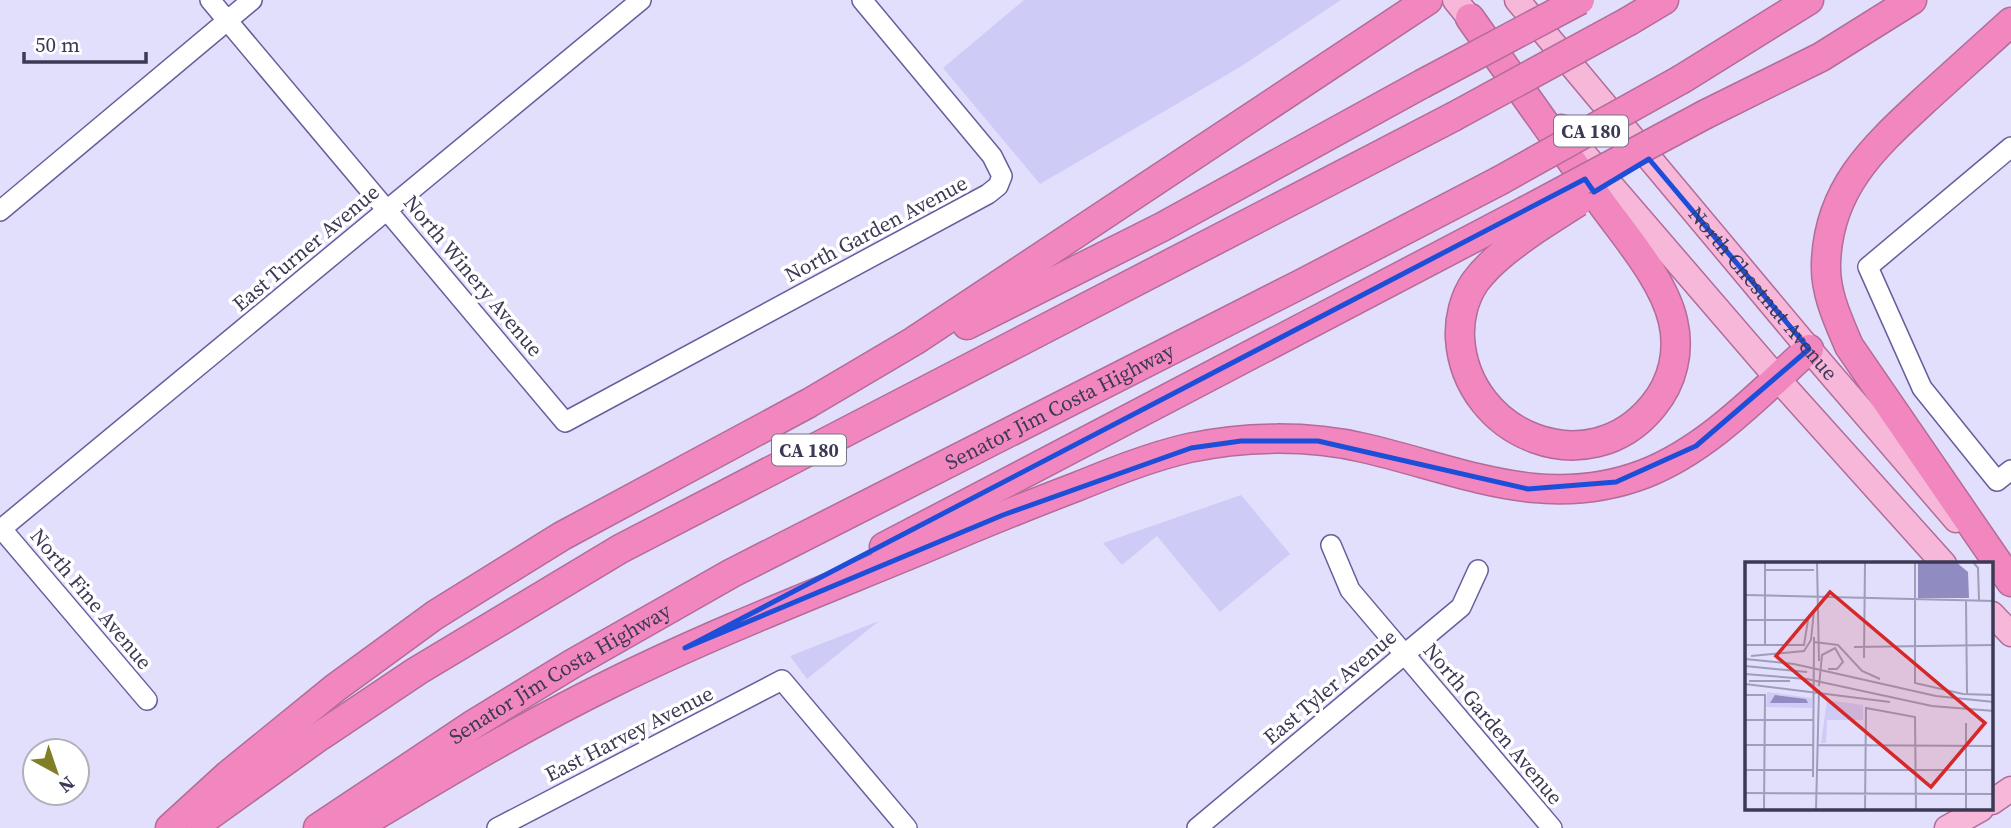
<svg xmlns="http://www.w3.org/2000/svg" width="2011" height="828" font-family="'Source Serif 4',serif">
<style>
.green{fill:#cecbf6}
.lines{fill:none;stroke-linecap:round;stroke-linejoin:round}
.minor-casing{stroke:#665e9d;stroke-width:22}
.major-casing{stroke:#b26c9a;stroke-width:27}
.highway-casing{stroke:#b26c9a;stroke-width:31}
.minor{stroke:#fff;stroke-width:19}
.major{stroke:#f7b7d9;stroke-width:24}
.highway{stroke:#f287bf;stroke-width:28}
.highway-bridge-casing{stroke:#b26c9a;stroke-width:31;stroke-linecap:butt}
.highway-bridge{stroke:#f287bf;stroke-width:28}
.marked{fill:none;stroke:#1d4ed8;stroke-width:5;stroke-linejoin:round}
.labels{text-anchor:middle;stroke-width:7;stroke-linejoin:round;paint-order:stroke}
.shield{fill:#fff;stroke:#767488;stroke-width:2}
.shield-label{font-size:19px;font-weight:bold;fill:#3c3955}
.street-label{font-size:21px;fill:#3c3955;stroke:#fff}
.inset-road{fill:none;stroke:#9f9db9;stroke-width:2}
.view{fill:#d62828;fill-opacity:0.15;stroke:#d62828;stroke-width:3.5}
.inset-edge{fill:none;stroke:#3c3955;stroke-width:3.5}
</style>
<rect width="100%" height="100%" fill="#e1dffc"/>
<path class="green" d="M1024 0H1341L1240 67 1040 184 943 68Z
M1241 495 1290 554 1220 612 1157 536 1122 565 1103 543Z
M879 621 807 679 790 656Z"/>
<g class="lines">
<g class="minor-casing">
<path id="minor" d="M210 0 565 422 988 194 998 186 1002 176 992 156 862 0
M2011 147 1868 267 1922 388 1997 481 2011 470
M0 211 252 0
M0 527 147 700
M0 530 641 0
M1331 545 1350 590 1552 828
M497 828 782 680 907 828
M1197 828 1461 607 1478 570"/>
</g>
<g class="major-casing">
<g id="major">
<path d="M1455 0 1481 32"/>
<path id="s1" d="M1517 0 1809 349 1956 520"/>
<path d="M1561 127 1777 378 1944 564"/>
<path d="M1992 614 2011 634"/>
<path d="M1992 802 2011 789"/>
<path d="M1947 828 1981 809"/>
</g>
</g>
<g class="highway-casing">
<g id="highway">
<path d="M1470 18C1514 80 1558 142 1602 204 1626 237 1664 281 1673 321 1680 351 1673 382 1653 406 1589 485 1466 436 1460 338 1459 319 1464 298 1475 282 1491 260 1516 243 1539 227"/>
<path d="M1629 21 1664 0"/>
<path d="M2011 22C1983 47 1956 72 1928 97 1875 146 1828 187 1826 264 1825 293 1838 320 1849 346L2011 582"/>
<path d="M1682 79 1809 0"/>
<path d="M1706 114 1821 57 1912 0"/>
<path d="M967 325 1162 227 1422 84"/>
<path d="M884 547 1525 211"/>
<path d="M203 820 320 736 417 671 620 549 1453 117"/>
<path d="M170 828 228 775 335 688 435 615 562 536 809 403 914 341 1428 0"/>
<path id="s2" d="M318 828 474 724 572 664 732 573 1299 285 1499 181"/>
<path d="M355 828C439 777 524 726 612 683 715 632 822 591 928 547 977 526 1026 506 1076 487 1113 472 1150 457 1189 448 1244 436 1308 435 1364 448 1460 470 1544 512 1644 474 1708 449 1759 394 1809 349"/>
</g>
</g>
<use href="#minor" class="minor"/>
<use href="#major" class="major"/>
<use href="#highway" class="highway"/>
<g class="highway-bridge-casing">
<path id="highway-bridge" d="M1422 84 1580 0
M1453 117 1629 21
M1499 181 1682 79
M1525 211 1706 114
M1539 227 1578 202"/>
</g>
<use href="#highway-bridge" class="highway-bridge"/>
</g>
<path class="marked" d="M1649 159 1809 349 1696 446 1616 482 1528 489 1318 441H1241L1191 448 1003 515 685 648 1585 179 1594 192Z"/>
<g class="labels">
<g class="shield">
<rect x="1554" y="115.5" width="74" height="31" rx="5"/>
<rect x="772" y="434.5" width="74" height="31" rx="5"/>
</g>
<g class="shield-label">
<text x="1591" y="138">CA 180</text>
<text x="809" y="457">CA 180</text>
</g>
<g class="street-label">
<text transform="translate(876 229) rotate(-28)" y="7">North Garden Avenue</text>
<text transform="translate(306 248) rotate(-40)" y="7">East Turner Avenue</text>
<text transform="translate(473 276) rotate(50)" y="7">North Winery Avenue</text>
<text dy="7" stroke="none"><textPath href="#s1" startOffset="383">North Chestnut Avenue</textPath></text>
<text dy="7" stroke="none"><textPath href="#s2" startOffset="854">Senator Jim Costa Highway</textPath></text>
<text transform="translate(91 599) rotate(50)" y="7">North Fine Avenue</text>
<text dy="7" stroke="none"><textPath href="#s2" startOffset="287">Senator Jim Costa Highway</textPath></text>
<text transform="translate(1330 687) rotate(-40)" y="7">East Tyler Avenue</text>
<text transform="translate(1493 724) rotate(50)" y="7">North Garden Avenue</text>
<text transform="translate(629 734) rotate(-27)" y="7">East Harvey Avenue</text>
</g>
</g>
<g transform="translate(1745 562)">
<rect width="248" height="248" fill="#e1dffc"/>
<path d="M22 130 67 136V146L21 145ZM82 138 118 143V158H82L81 181H76Z" fill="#cecbf6"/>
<path d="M173 0H211L223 10 224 36H173ZM30 133 61 137 63 141H25Z" fill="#908bc1"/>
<path class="inset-road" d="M72 0 74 99M170 0V121L218 132 249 133M228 0 233 6 234 38M20 8H69M0 33 249 39M221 39 222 132M0 58H63L59 83H0M69 80 93 83 117 109 135 117M20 83V0M109 85 249 83M6 94 59 89 66 78 69 48M119 96 120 0M0 97 49 102 191 134 249 140M0 104 62 110M0 112 62 117 187 144 249 149M4 119H45M0 122 145 140M74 124 77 93 90 86 98 100 92 107H83M0 133H20L19 248M0 158H69M221 161V248M0 183H69M73 183 249 184M0 208H68M72 208H249M68 215 69 75M0 231 249 232M71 248 74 128M120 248 121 146 170 155 171 248"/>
<path class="view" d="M85 30 240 161 186 225 31 94Z"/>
<rect width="248" height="248" class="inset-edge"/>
</g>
<g transform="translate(56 772) rotate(140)"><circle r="33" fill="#ffffff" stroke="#b1b0bb" stroke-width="2"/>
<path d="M0-5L12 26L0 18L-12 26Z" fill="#807f27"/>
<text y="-10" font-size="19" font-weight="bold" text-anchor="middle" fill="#3c3955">N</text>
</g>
<path d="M24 52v10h122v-10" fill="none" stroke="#3c3955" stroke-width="3.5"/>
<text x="35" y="52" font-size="21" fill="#3c3955" stroke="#ffffff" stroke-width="5" paint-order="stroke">50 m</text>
</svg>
